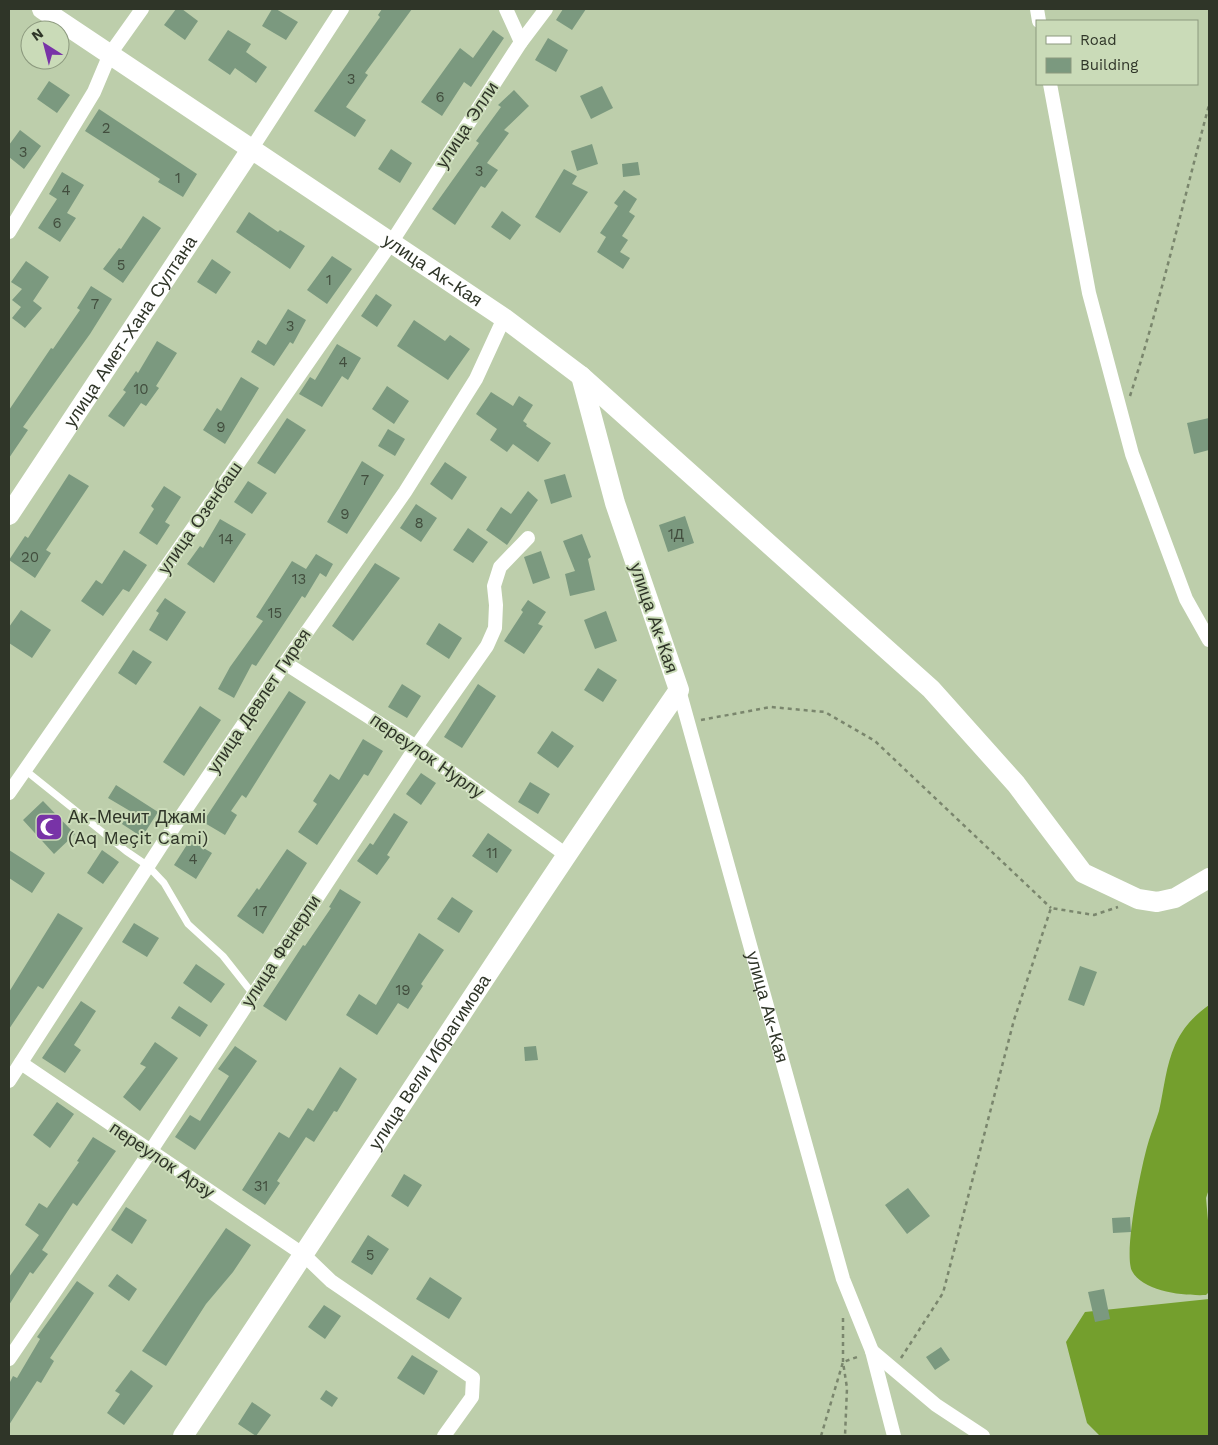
<svg xmlns="http://www.w3.org/2000/svg" width="1218" height="1445" font-family="'Work Sans',sans-serif">
<style>
.forest{fill:#749f2d}
.building{fill:#7b997f}
.lines{fill:none;stroke-linecap:round;stroke-linejoin:round}
.path{stroke:#7a866d;stroke-width:2.5;stroke-dasharray:4 4;stroke-linecap:butt}
.lane{stroke:#fff;stroke-width:7}
.street{stroke:#fff;stroke-width:14}
.secondary{stroke:#fff;stroke-width:20}
.labels{text-anchor:middle;stroke-width:4;stroke-linejoin:round;paint-order:stroke}
.number-label{font-size:15px;fill:#424e3e}
.street-label{font-size:18px;fill:#2f3528;stroke:#cadbb8}
.poi-label{font-size:18px;fill:#2f3528;stroke:#cadbb8;text-anchor:start}
</style>
<rect width="100%" height="100%" fill="#bdceab"/>
<path class="forest" d="M1209 1005V1189L1206 1198 1209 1232V1292L1206 1295C1185 1296 1143 1292 1132 1271 1123 1253 1142 1162 1149 1140 1152 1130 1156 1121 1159 1111 1164 1089 1166 1065 1175 1045 1184 1026 1193 1017 1209 1005Z
M1209 1299V1436H1100L1087 1423 1066 1342 1085 1312Z"/>
<path class="building" d="M176 9H182L198 21 185 40 164 25Z
M272 9H276L298 22 286 40 262 26Z
M382 9H412L365 73 368 75 346 107 366 120 355 137 314 111 380 17 378 15Z
M563 9H586L572 30 556 20Z
M228 30 251 44 246 52 267 67 256 83 235 68 230 75 208 60Z
M493 30 504 38 471 87 464 82 442 116 421 102 460 48 473 58Z
M548 38 568 50 556 72 535 60Z
M49 81 70 95 57 113 37 99Z
M602 86 613 108 591 119 580 96Z
M514 90 529 106 504 130 509 133 487 163 498 170 485 188 481 186 455 225 432 209 479 143 476 141 501 107 498 105Z
M99 109 197 174 183 197 158 182 160 179 85 131Z
M20 130 41 146 24 169 9 157V145Z
M592 144 598 164 577 171 571 151Z
M391 149 412 163 400 183 378 169Z
M638 162 640 175 623 177 622 164Z
M564 169 577 176 572 184 588 192 560 233 535 217Z
M62 172 84 185 67 213 76 218 60 242 38 228 57 199 49 194Z
M624 190 637 199 629 212 635 216 622 236 628 240 620 252 630 258 623 269 597 252 606 237 600 233 618 206 614 203Z
M502 211 521 225 510 240 491 227Z
M249 212 278 232 280 230 305 246 290 269 236 232Z
M143 216 161 228 123 283 103 269 119 248 121 249Z
M332 256 352 269 327 304 307 290Z
M212 259 231 272 216 294 197 282Z
M26 261 49 277 33 301 42 308 25 328 12 318 21 307 12 300 22 289 11 282Z
M91 286 112 299 90 334 23 427 28 430 9 458V410L51 348 53 349 80 310 77 308Z
M376 294 392 305 377 327 361 316Z
M288 309 306 320 293 344 290 342 274 366 251 352 258 340 266 345Z
M414 320 445 341 450 335 470 349 448 380 397 346Z
M157 341 177 353 156 386 159 388 146 406 141 403 124 427 108 416 126 392 123 390 136 371 138 373Z
M337 344 361 358 348 380 342 376 322 407 299 394 310 377 315 380Z
M241 377 259 388 225 444 203 430 217 408 221 411Z
M387 386 409 401 394 424 372 409Z
M491 392 513 406 519 396 533 405 523 421 527 424 526 426 551 443 538 462 513 444 507 452 490 440 497 429 476 414Z
M287 418 306 430 275 474 257 463Z
M1209 418V450L1194 454 1187 423Z
M388 429 405 439 395 456 378 446Z
M362 461 384 475 347 534 327 522Z
M445 462 467 477 452 500 430 484Z
M69 474 89 486 46 550 51 553 35 578 9 560 25 536 28 538Z
M565 474 572 497 551 504 544 480Z
M248 481 267 493 252 514 234 502Z
M164 486 181 497 165 522 170 525 157 545 139 533 154 509 151 506Z
M528 491 538 500 507 545 486 530 501 507 511 514Z
M416 504 437 518 421 542 400 528Z
M685 516 694 543 668 552 659 525Z
M220 519 246 534 214 583 187 564 200 546 203 548Z
M468 528 488 542 473 563 453 550Z
M582 534 591 557 588 559 595 590 570 596 565 574 575 571 563 541Z
M124 550 147 565 129 592 123 589 103 616 81 601 96 580 102 584Z
M541 551 550 578 533 584 524 557Z
M316 554 333 564 326 577 320 573 305 598 302 596 256 666 252 664 234 698 218 689 230 667 263 621 256 617 292 561 306 569Z
M375 563 400 578 353 641 332 626Z
M165 598 186 612 167 641 149 630 159 613 156 611Z
M528 600 546 612 538 624 543 626 524 654 504 641 523 612 521 610Z
M21 610 51 630 32 658 9 643V627Z
M606 611 617 641 595 649 584 620Z
M439 623 462 638 449 659 426 644Z
M133 650 152 662 136 685 118 673Z
M598 668 617 680 603 702 584 690Z
M402 684 421 696 407 718 388 707Z
M478 684 496 696 462 748 444 737Z
M289 691 306 702 246 798 242 795 231 811 237 815 225 835 203 822Z
M200 706 221 720 184 776 163 762Z
M552 731 574 746 558 768 537 753Z
M363 739 383 751 368 776 364 774 317 845 298 832 317 804 313 801 330 774 339 780Z
M421 773 436 783 421 805 406 794Z
M530 782 550 794 538 814 518 802Z
M116 785 158 812 142 837 122 824 130 811 108 798Z
M43 801 75 834 54 854 23 820Z
M394 813 408 822 387 855 390 857 377 875 357 861 370 843 373 845Z
M488 833 512 850 497 873 472 856Z
M190 840 212 853 196 879 174 865Z
M287 849 307 863 263 934 237 916 257 888 259 890Z
M9 850 45 873 32 893 9 878Z
M102 850 119 862 103 884 87 873Z
M340 889 361 902 286 1021 263 1006 303 945 305 946 331 908 329 907Z
M452 897 473 911 459 933 437 919Z
M58 913 83 928 43 989 38 986 9 1029V992Z
M134 923 159 938 147 957 122 942Z
M419 933 444 950 421 984 423 986 408 1009 398 1003 377 1035 346 1015 359 994 376 1005Z
M196 964 225 984 211 1003 183 983Z
M1080 966 1097 972 1084 1006 1068 1000Z
M81 1001 96 1011 74 1045 81 1050 65 1073 42 1058Z
M179 1006 208 1025 200 1037 171 1018Z
M155 1042 178 1058 140 1111 123 1097 146 1067 140 1064Z
M235 1046 257 1061 195 1150 175 1137 190 1115 200 1121 229 1076 218 1069Z
M536 1046 538 1060 525 1061 524 1047Z
M340 1067 357 1079 337 1112 334 1111 314 1142 306 1137 277 1181 280 1183 265 1205 242 1190 279 1132 289 1138 308 1108 313 1111Z
M57 1102 74 1114 50 1148 33 1135Z
M93 1137 116 1151 77 1206 73 1203 42 1250 48 1254 33 1274 30 1272 9 1305V1277L39 1235 25 1225 39 1203 47 1208 79 1162 77 1161Z
M404 1174 422 1185 408 1207 391 1196Z
M908 1188 930 1216 907 1234 885 1205Z
M126 1207 147 1220 132 1244 111 1230Z
M1130 1217 1131 1232 1113 1233 1112 1218Z
M226 1228 251 1245 233 1272 206 1304 166 1366 142 1351Z
M368 1235 389 1249 372 1275 351 1262Z
M117 1274 137 1289 129 1301 108 1286Z
M430 1277 462 1298 449 1319 416 1299Z
M77 1281 94 1293 50 1358 54 1361 41 1383 37 1381 9 1425V1384L13 1376 17 1378 40 1339 37 1337Z
M1104 1289 1110 1319 1095 1322 1088 1292Z
M324 1305 341 1316 325 1339 308 1327Z
M941 1347 950 1360 935 1370 926 1357Z
M412 1355 438 1371 424 1395 397 1378Z
M131 1370 153 1386 124 1425 107 1413 120 1394 115 1391Z
M326 1390 338 1398 332 1407 320 1399Z
M252 1402 271 1415 256 1436 238 1424Z"/>
<g class="lines">
<path class="path" d="M1130 396C1161 300 1183 202 1209 105
M701 720 771 707 825 712 875 741 1051 908
M843 1318V1362L847 1388 845 1436
M901 1358 943 1293 1014 1020 1051 908 1094 915 1118 907
M821 1436 843 1362 860 1356"/>
<path class="lane" d="M25 770 126 851 148 866 164 883 188 924 223 956 253 994"/>
<g class="street">
<path d="M506 9 521 42"/>
<path d="M1037 9 1039 21"/>
<path d="M1050 84 1089 293 1132 454 1186 599 1209 640"/>
<path d="M252 148 342 9"/>
<path d="M9 232 94 92 110 54 142 9"/>
<path d="M285 663 416 747 565 854"/>
<path id="s1" d="M679 690 843 1279 872 1351 936 1405 983 1436"/>
<path d="M9 793 391 243 521 42 546 9"/>
<path d="M21 1063 304 1255 331 1281 473 1378 472 1397 444 1436"/>
<path d="M9 1081 161 846 285 663 405 492 476 379 504 318"/>
<path d="M872 1351 894 1436"/>
<path d="M9 1359 150 1152 416 747 487 646 495 628 496 605 494 586 500 567 528 538"/>
</g>
<g class="secondary">
<path id="s2" d="M42 9 504 318 581 376 931 689 1016 784 1083 873 1138 899 1157 902 1175 898 1209 878"/>
<path id="s3" d="M9 515 252 148"/>
<path id="s4" d="M183 1436C349 1188 509 936 679 690L615 503 581 376"/>
</g>
</g>
<defs>
<g id="mosque-square" transform="scale(1.4375)"><rect x="-9" y="-9" width="18" height="18" rx="4" fill="#7833a7" stroke="#cadbb8"/><path d="M3.5-4.9A6 6 0 1 0 3.5 4.9A5 5 0 1 1 3.5-4.9Z" fill="#fff"/></g>
</defs>
<g fill-rule="evenodd">
<use href="#mosque-square" x="49" y="827"/>
</g>
<g class="labels">
<g class="number-label">
<text x="351" y="84">3</text>
<text x="440" y="102">6</text>
<text x="106" y="133">2</text>
<text x="23" y="157">3</text>
<text x="479" y="176">3</text>
<text x="178" y="183">1</text>
<text x="66" y="195">4</text>
<text x="57" y="228">6</text>
<text x="121" y="270">5</text>
<text x="329" y="285">1</text>
<text x="95" y="309">7</text>
<text x="290" y="331">3</text>
<text x="343" y="367">4</text>
<text x="141" y="394">10</text>
<text x="221" y="432">9</text>
<text x="365" y="485">7</text>
<text x="345" y="519">9</text>
<text x="419" y="528">8</text>
<text x="676" y="539">1Д</text>
<text x="226" y="544">14</text>
<text x="30" y="562">20</text>
<text x="299" y="584">13</text>
<text x="275" y="618">15</text>
<text x="492" y="858">11</text>
<text x="193" y="864">4</text>
<text x="260" y="916">17</text>
<text x="403" y="995">19</text>
<text x="261" y="1191">31</text>
<text x="370" y="1260">5</text>
</g>
<g class="street-label">
<text transform="translate(467 125) rotate(-57)" y="6">улица Элли</text>
<text dy="6" stroke="none"><textPath href="#s2" startOffset="470">улица Ак-Кая</textPath></text>
<text dy="6" stroke="none"><textPath href="#s3" startOffset="220">улица Амет-Хана Султана</textPath></text>
<text transform="translate(200 518) rotate(-55)" y="6">улица Озенбаш</text>
<text transform="translate(654 618) rotate(71)" y="6">улица Ак-Кая</text>
<text transform="translate(259 701) rotate(-56)" y="6">улица Девлет Гирея</text>
<text transform="translate(427 756) rotate(35)" y="6">переулок Нурлу</text>
<text transform="translate(281 951) rotate(-57)" y="6">улица Фенерли</text>
<text dy="6" stroke="none"><textPath href="#s1" startOffset="329">улица Ак-Кая</textPath></text>
<text dy="6" stroke="none"><textPath href="#s4" startOffset="448">улица Вели Ибрагимова</textPath></text>
<text transform="translate(162 1160) rotate(34)" y="6">переулок Арзу</text>
</g>
<g class="poi-label">
<text x="68" y="823">Ак-Мечит Джамі<tspan x="68" dy="21">(Aq Meçit Cami)</tspan></text>
</g>
</g>
<rect width="1218" height="1445" fill="none" stroke="#2f3528" stroke-width="20"/>
<rect x="1036" y="20" width="162" height="65" fill="#cadbb8" stroke="#8c997e"/>
<rect x="1046" y="36" width="25" height="8" fill="#ffffff" stroke="#8c997e"/>
<text x="1080" y="45" font-size="15" fill="#2f3528">Road</text>
<rect x="1046" y="58" width="25" height="15" fill="#7b997f" stroke="#8c997e"/>
<text x="1080" y="70" font-size="15" fill="#2f3528">Building</text>
<g transform="translate(45 45) rotate(324)"><circle r="24" fill="#cadbb8" stroke="#8c997e"/>
<path d="M0-4L9 19L0 12L-9 19Z" fill="#7833a7"/>
<text y="-8" font-size="14" font-weight="bold" text-anchor="middle" fill="#2f3528">N</text>
</g>
</svg>
